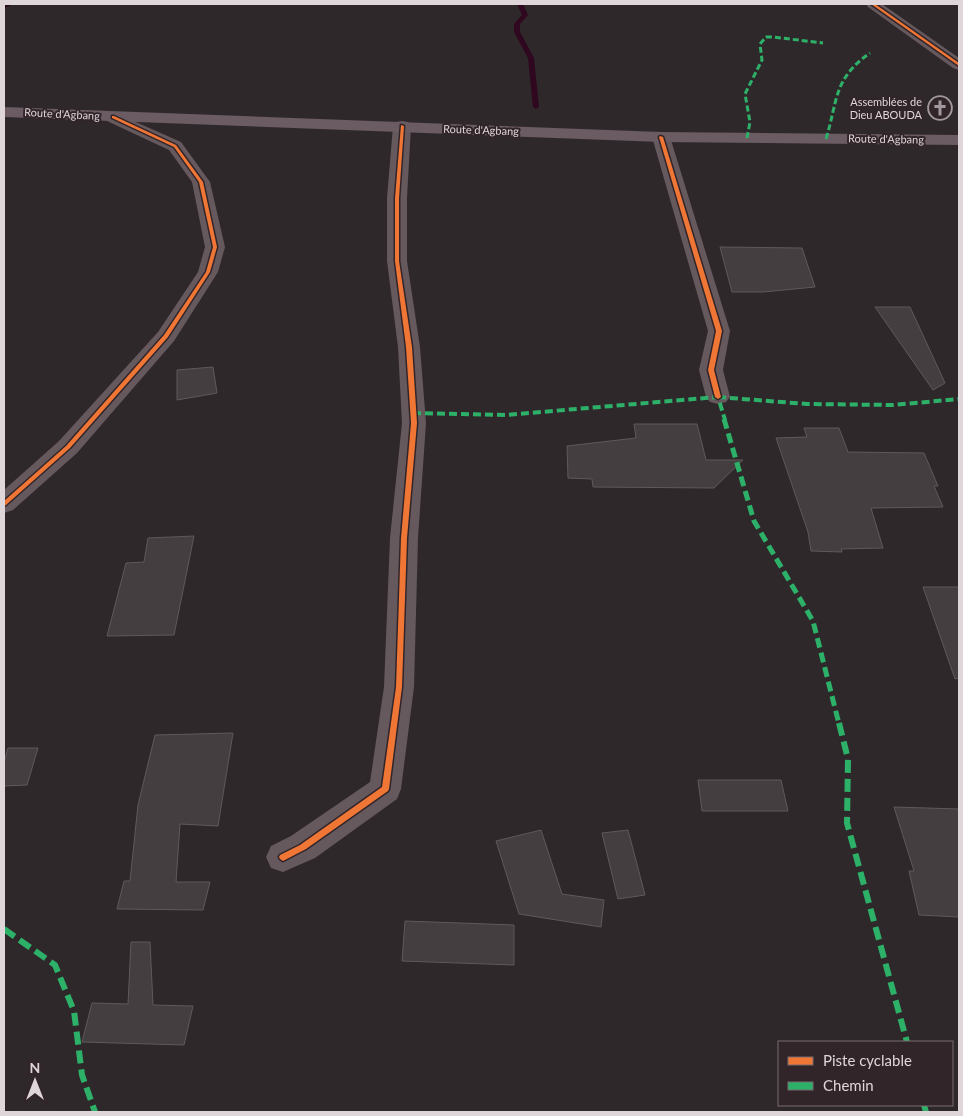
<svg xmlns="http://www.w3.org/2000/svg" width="963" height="1116" font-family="Lato,sans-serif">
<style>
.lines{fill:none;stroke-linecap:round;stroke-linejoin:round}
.stream{fill:#2f071e;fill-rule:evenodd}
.building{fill:#443e40;stroke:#5f595c}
.street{fill:#65595e;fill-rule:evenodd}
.secondary{fill:#6a5c62;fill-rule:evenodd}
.quiet-far3{stroke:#2db169;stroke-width:3;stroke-dasharray:6 3;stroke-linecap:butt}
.quiet-far2{stroke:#2db169;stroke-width:4;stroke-dasharray:8 4;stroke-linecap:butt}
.quiet-far1{stroke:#2db169;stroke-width:5;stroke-dasharray:10 5;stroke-linecap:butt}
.quiet{stroke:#2db169;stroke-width:6;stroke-dasharray:13 6;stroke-linecap:butt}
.cycleway-casing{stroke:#32252a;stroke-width:3}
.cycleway{fill:#f07635;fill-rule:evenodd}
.labels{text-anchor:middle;stroke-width:4;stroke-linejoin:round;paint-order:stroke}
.far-poi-label{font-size:11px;fill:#dfd6da;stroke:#32252a;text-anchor:end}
.far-street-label{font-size:11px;fill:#dfd6da;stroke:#32252a}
</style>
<rect width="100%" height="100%" fill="#2f282b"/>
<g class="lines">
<path class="stream" d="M4 4H14L4 8Z
M517 4H523L528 15 520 24V32L534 58 539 107 536 109 533 107 528 58 514 32V24L522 15Z"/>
</g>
<path class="building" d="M720 247 802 248 815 287 763 292H732Z
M875 307H910L945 383 933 390Z
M213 367 217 393 177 400V370Z
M634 424H697L706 460H743L714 488 593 487 592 479 568 478 567 446 636 438Z
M804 428H839L848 452 924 453 938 486H934L943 507 871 508 883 548 841 549 842 552 811 551 808 532 776 438 807 437Z
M194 536 174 635 107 636 126 563 144 562 148 538Z
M923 587H959V678L955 679Z
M233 733 218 826 180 824 176 882H210L203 910 117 909 124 881H130L138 805 155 735Z
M8 748H38L27 785 4 786V762Z
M698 780H781L788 811H702Z
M894 807 959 809V917L919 915 909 871H914Z
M541 830 562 894 604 900 601 927 519 914 496 841Z
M628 830 645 895 618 899 602 833Z
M405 921 514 925V965L402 961Z
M131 942H150L153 1005 193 1006 184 1045 82 1042 92 1003 128 1004Z"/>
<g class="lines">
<path class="street" d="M866 4H882L959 58V70L953 68 868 7Z
M113 112 181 142 210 182 225 247 218 272 174 341 77 453 13 510 4 513V490L59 441 158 332 198 272 205 247 192 182 169 150 107 121 104 117 107 113Z
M402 121 408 122 411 126 407 198V261L420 347 426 423 418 538 414 687 401 789 397 799 315 858 283 872 271 868 266 857 271 846 291 836 370 782 384 687 390 538 402 423 398 347 387 261V198L393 126 396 122Z
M661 132 667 133 670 137 730 331 723 370 730 397 726 402 718 404 710 402 706 397 699 370 708 331 652 137 655 133Z"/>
<path class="secondary" d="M4 107 661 132 959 135V145L661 142 4 117Z"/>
<path class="quiet-far3" d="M747 138 750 122 745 94 762 60 760 44 766 37H773L823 43
M826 139C838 100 833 79 870 53"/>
<path class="quiet-far2" d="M718 397 807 404 893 405 959 399
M413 413 505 415 718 397 725 420"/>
<path class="quiet-far1" d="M724 419 754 521 813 621 839 724"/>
<path class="quiet" d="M839 723 848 759 847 823 907 1042
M4 929 55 965 74 1011 82 1075 95 1112
M924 1105 926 1112"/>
<g class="cycleway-casing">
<path id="cycleway" d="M871 4H875L959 63V66Z
M112 116H114L176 145 203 182 217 247 210 272 168 337 70 448 6 505 4 506V501L66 446 164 335 206 272 213 247 199 182 174 147 112 118Z
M401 125 404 126 399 198V261L412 347 417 423 407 538 402 687 389 789 388 791 306 849 283 861 280 859 279 857 280 855 300 845 382 787 396 687 401 538 411 423 406 347 395 261V198Z
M660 136 663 137 722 331 714 370 721 397 718 399 715 397 708 370 716 331 659 137Z"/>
</g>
<use href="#cycleway" class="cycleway"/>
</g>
<defs>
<g id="church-ring" transform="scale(1.25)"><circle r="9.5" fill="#32252a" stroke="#a1999d" stroke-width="1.5"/><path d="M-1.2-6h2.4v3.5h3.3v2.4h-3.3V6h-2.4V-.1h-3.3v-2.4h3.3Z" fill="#a1999d"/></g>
</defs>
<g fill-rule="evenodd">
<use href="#church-ring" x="940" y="108"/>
</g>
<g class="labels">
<g class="far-poi-label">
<text x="922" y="106">Assemblées de<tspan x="922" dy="13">Dieu ABOUDA</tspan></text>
</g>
<g class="far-street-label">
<text transform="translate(62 114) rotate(3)" y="4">Route d'Agbang</text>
<text transform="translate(481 130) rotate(2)" y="4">Route d'Agbang</text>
<text transform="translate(886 139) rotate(1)" y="4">Route d'Agbang</text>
</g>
</g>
<rect width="963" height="1116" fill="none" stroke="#dfd6da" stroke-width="10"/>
<rect x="778" y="1041" width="175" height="65" fill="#32252a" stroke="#776c70"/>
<rect x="788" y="1057" width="25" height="8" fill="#f07635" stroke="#776c70"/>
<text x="823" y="1066" font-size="15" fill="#dfd6da">Piste cyclable</text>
<rect x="788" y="1082" width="25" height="8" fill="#2db169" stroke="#776c70"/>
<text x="823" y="1091" font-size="15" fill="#dfd6da">Chemin</text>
<g transform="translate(35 1081)" stroke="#32252a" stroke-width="4" paint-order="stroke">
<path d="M0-4L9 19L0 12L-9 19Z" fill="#dfd6da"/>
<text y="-8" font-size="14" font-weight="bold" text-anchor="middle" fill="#dfd6da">N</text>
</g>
</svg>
